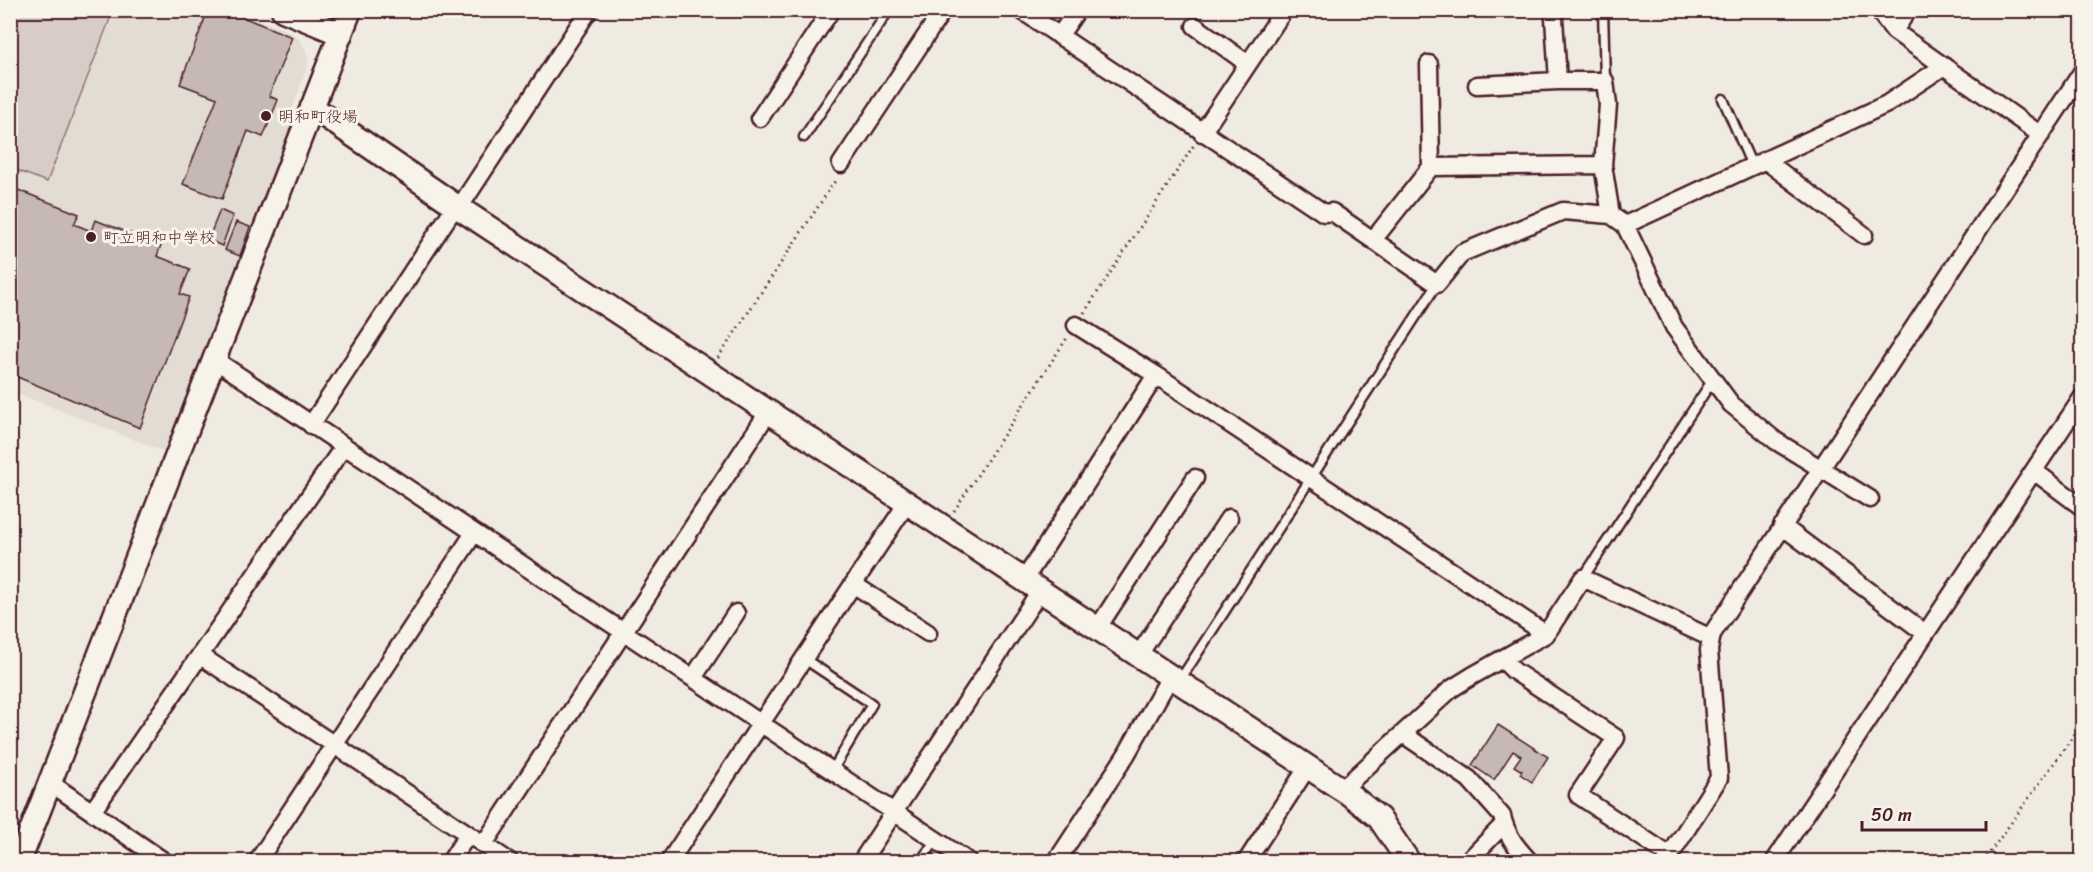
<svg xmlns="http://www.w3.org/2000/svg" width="2093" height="872" font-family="Sriracha,'Klee One',sans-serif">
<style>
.built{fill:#e3dcd2}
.green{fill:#d8cdc6;stroke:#917678;stroke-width:1.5}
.building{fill:#c6b8b3;stroke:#4a1f2b;stroke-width:1.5}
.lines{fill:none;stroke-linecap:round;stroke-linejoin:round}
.lane-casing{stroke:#4a1f2b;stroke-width:13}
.street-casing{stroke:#4a1f2b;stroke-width:21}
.secondary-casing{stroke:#4a1f2b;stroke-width:27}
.path{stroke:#4a1f2b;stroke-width:3;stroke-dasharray:1.5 4.5;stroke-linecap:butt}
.lane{stroke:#f7f3e8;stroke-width:8}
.street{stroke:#f7f3e8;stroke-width:16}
.secondary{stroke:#f7f3e8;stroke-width:22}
.poi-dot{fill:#4a1f2b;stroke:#f7f3e8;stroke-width:2}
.labels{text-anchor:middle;stroke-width:6;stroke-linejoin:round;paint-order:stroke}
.poi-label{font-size:16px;fill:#4a1f2b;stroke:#f7f3e8;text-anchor:start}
</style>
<rect width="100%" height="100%" fill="#f0ebe0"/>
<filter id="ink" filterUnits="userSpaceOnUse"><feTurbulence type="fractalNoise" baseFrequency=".0167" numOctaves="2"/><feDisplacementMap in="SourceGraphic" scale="12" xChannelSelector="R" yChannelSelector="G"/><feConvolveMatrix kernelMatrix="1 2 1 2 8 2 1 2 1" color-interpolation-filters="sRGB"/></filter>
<g filter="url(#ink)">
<path class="built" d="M10 11H236L288 31 298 38 305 48 309 61 287 126 294 131 170 454 11 391Z"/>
<path class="green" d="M10 11H113L47 182 11 168Z"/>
<path class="building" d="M208 10H225L292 37 269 96 278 100 263 137 248 131 222 199 183 184 217 98 180 84Z
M13 188 79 214 74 224 91 231 95 220 161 245 157 256 190 269 180 294 189 297 140 428 10 374V195Z
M220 210 233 216 222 246 208 240Z
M236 222 250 227 240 256 225 250Z
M1498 725 1548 757 1532 782 1520 774 1522 771 1514 766 1521 756 1513 751 1494 780 1472 765Z"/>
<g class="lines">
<g class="lane-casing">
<path id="lane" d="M1603 10 1605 81
M1723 99 1752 166
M804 137 889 10
M1583 578 1712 381
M803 658 872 704 832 771
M1180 680 1437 284
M920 862 936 840"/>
</g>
<g class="street-casing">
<path id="street" d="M1021 10 1324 213 1332 212 1437 284 1462 253 1563 211 1611 215
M1552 10 1554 18 1558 81
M1878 10 1894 31 2041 135
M1195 26 1248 64
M1894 31 1908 10
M1060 35 1077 10
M1429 64 1431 167
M1477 85 1558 81H1605L1608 105 1603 165
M760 118 831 10
M1202 133 1284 10
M1765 160 1864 235
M841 164 943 10
M459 208 589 10
M1625 225 1887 104 1944 66
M1373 240 1431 167 1603 165 1611 215 1625 225 1674 327 1731 404 1776 441 1870 499
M1076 325 1156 375 1546 634
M215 360 969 862
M311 425 456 205
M2034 471 2082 507
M1782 526 1925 633
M1024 580 1156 375
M853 584 928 633
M1097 629 1195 478
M201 656 510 862
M1138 656 1229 518
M1502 659 1514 671 1616 738 1578 795 1670 856
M693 678 736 613
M1403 734 1469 779 1502 816C1506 835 1517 848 1530 862
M49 782 165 862
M1338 787 1349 783 1451 689 1472 676 1546 634 1583 578 1711 638
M92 812 344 446
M484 844 769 411
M257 862 474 533
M450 862 468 834
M669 862 907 503
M861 862 1040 591
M1056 862 1126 755 1170 677
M1246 862 1307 768
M1467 862 1504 824
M1666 862 1719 778 1709 650 1712 634 2082 72
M1774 862 2082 398"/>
</g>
<g class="secondary-casing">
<path id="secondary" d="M283 10 341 34
M312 107 459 208 1349 794 1379 818 1409 862
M19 862 350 10"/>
</g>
<path class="path" d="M1084 313 1194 145
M718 358 837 178
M954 511 1067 338
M1983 862 2082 724"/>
<use href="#lane" class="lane"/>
<use href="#street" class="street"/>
<use href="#secondary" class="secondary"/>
</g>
</g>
<g class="poi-dot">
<circle cx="266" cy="116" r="6"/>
<circle cx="91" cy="237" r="6"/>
</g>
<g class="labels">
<g class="poi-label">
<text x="278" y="122">明和町役場</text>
<text x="103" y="243">町立明和中学校</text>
</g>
</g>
<rect width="2093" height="872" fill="none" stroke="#f7f3e8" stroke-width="36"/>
<rect x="18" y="18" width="2057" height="836" fill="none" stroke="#4a1f2b" stroke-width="2" filter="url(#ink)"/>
<path d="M1862 821v9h124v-9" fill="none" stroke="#4a1f2b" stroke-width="3"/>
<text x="1871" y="821" font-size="18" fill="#4a1f2b" stroke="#f7f3e8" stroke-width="4.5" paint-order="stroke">50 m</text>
</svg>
